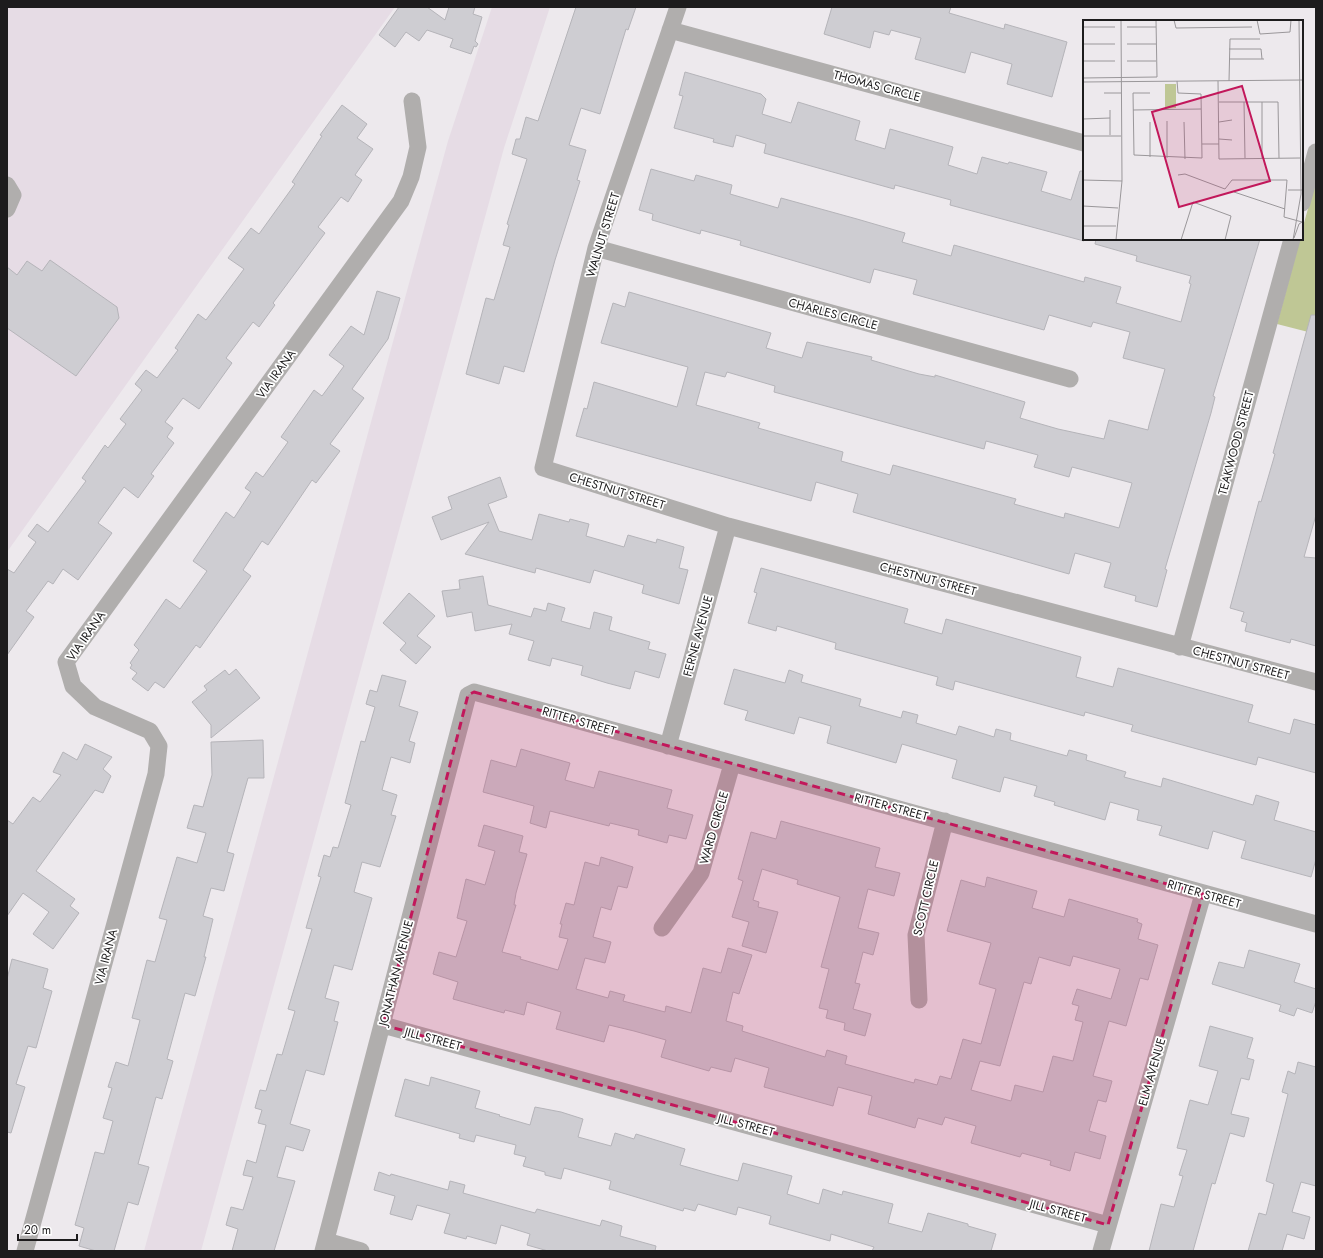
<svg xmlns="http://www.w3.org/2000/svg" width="1323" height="1258" font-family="Jost,sans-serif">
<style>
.built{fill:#e6dce5}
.green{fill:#bfc795}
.building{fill:#cecdd2;stroke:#b5b4b9;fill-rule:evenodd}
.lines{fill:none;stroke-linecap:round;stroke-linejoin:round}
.minor{stroke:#b0aead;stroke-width:17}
.marked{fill:#c2185b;fill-opacity:0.2;stroke:#c2185b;stroke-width:3;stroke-dasharray:8 5;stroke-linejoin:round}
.labels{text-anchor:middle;stroke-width:3.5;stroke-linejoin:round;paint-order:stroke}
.street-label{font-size:12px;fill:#1d1c1d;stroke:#fff}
.inset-road{fill:none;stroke:#9a979a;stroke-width:1}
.view{fill:#c2185b;fill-opacity:0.15;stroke:#c2185b;stroke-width:2}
.inset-edge{fill:none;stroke:#1d1c1d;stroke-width:2}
</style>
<rect width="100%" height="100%" fill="#ede9ed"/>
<path class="built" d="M7 7H395L7 552Z
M492 7H550L504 148 201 1251H144L448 141Z"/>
<path class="green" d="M1316 180V334L1277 324 1300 239H1302V230Z"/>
<path class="building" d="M399 7H427L445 20 449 7H475L473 14 482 17 475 41 478 44 476 47 474 46 471 54 450 47 453 39 427 30 419 41 406 32 395 47 379 35Z
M576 7H636L628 30 626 29 600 114 581 108 569 145 586 150 577 180 580 181 555 260 524 372 504 366 499 384 466 374 486 298 494 300 510 247 503 245 509 225 507 224 527 159 512 154 516 139H520L526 117 538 121Z
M832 7H951L949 13 1004 29 1005 24 1067 42 1052 97 1007 84 1012 64 971 52 965 73 915 59 921 38 891 30 889 35 874 31 870 48 824 34Z
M685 72 761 94 766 99 762 114 791 123 798 102 860 121 855 140 885 149 890 129 953 147 948 165 977 174 982 157 1008 164 1009 162 1047 172 1041 191 1071 200 1080 171H1084V241L950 205 951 200 895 185 894 189 764 153 766 144 736 135 733 147 713 142 714 139 674 128 683 96 679 95Z
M342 105 367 124 357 138 373 149 355 175 362 180 348 202 341 197 318 227 325 233 273 303 275 305 259 327 253 322 226 358 232 363 199 409 183 398 165 422 173 428 167 437 174 443 151 474 154 476 138 498 124 487 98 523 112 533 78 580 63 569 53 584 48 581 26 611 34 617 7 655V569L14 573 36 542 28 536 37 524 48 532 86 481 82 478 105 445 108 448 126 424 120 419 142 390 135 384 146 370 157 378 178 350 175 348 198 314 206 320 244 269 228 258 251 228 259 234 295 184 292 182 322 136 320 135Z
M651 169 694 181 696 175 732 185 730 194 778 208 781 198 857 219 905 233 902 242 951 256 954 245 1084 282 1085 277 1121 287 1116 303 1181 322 1191 284 1189 283 1191 276 1136 261 1137 256 1095 244 1096 239H1260L1213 396 1215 397 1211 413 1165 569 1167 570 1157 607 1135 601 1136 596 1104 587 1111 563 1075 553 1069 574 853 512 858 494 816 482 811 501 576 436 584 408 587 409 594 382 677 407 688 367 601 343 613 303 625 307 629 292 771 333 766 348 802 358 807 342 872 357 871 360 919 374 935 377V375L1025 402 1020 418 1058 429 1104 439 1109 420 1148 430 1149 425 1165 369 1123 358 1130 332 1093 322 1091 327 1049 315 1044 330 913 294 917 280 874 269 870 283 740 245 741 241 701 230 700 234 652 220 653 214 639 210ZM705 372 725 377 727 372 775 386 774 392 984 449 986 441 1038 455 1034 467 1069 477 1072 467 1132 483 1119 528 1065 513 1064 518 1014 504 1016 499 893 465 890 475 841 461 843 452 758 428 760 423 696 405Z
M50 260 117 307 119 318 76 376 7 328V267L17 275 27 261 42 271Z
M377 291 400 298 388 339 352 389 364 398 330 444 340 451 316 483 312 480 268 545 262 541 243 570 251 576 200 648 196 645 164 688 155 682 148 691 132 679 137 673 130 668 132 665 130 663 139 650 134 645 166 599 180 609 207 571 193 561 226 512 234 518 251 492 245 488 256 472 263 477 288 442 281 437 314 390 322 396 344 366 329 355 351 326 364 335Z
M1311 315H1316V515L1304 557 1316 558V646L1291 639 1290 643 1245 631 1247 623 1241 621 1244 612 1230 608 1259 501 1261 502 1275 454 1273 453Z
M500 477 507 497 488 504 499 531 532 540 539 514 569 522 570 519 589 524 586 536 624 547 628 535 656 543 657 539 684 547 679 568 688 570 679 604 642 593 644 585 594 570 590 583 536 568 535 573 465 554 489 522 441 540 432 517 452 509 448 497Z
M761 568 908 609 904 623 942 634 946 619 1081 657 1076 677 1113 687 1118 668 1253 705 1248 722 1290 734 1294 719 1316 725V773L1258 757 1256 765 1131 731 1133 725 1085 712 1084 716 955 681 953 690 936 685 938 677 835 649 836 643 777 626 776 631 748 623 757 593 754 592Z
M483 576 488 605 531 617 534 608 546 611 548 603 565 608 561 621 590 629 594 612 612 617 609 630 650 642 648 649 666 654 659 678 635 671 630 689 607 683 581 675 583 666 552 658 550 666 528 660 534 641 509 634 512 624 475 631 472 612 447 617 442 591 460 589 459 580Z
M409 593 435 616 417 636 431 647 416 664 400 650 406 643 383 623Z
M236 669 260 698 211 738V725L192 702 207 690 204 686 225 670 229 675Z
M734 669 785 683 789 670 803 675 801 682 861 699 859 706 901 718 903 711 918 715 916 723 956 735 959 726 994 737 996 729 1011 733 1010 740 1067 756 1069 750 1087 755 1086 760 1126 772 1124 777 1161 787 1163 778 1253 805 1256 795 1279 802 1274 820 1316 832V859L1311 877 1241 858 1246 841 1213 831 1208 849 1159 835 1162 826 1137 820 1139 810 1110 802 1105 820 1054 805 1055 802 1034 796 1037 786 1004 777 1000 792 952 778 957 760 902 744 896 763 827 743 831 726 799 717 794 734 745 720 748 711 724 704Z
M382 675 406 681 399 706 418 712 409 741 415 743 410 763 391 757 382 790 397 795 391 815 396 816 380 867 362 862 354 892 372 898 352 970 334 965 325 998 339 1002 334 1021 338 1022 324 1075 306 1070 290 1124 310 1130 303 1151 286 1146 277 1177 295 1181 274 1251H232L238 1229 226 1225 231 1207 243 1210 253 1177 243 1175 247 1160 256 1163 264 1133 266 1125 258 1123 262 1110 255 1108 260 1090 266 1091 277 1054 282 1055 295 1011 288 1009 312 929 306 928 321 877 318 876 324 855 330 857 333 847 338 848 351 805 345 803 361 741 365 742 375 707 366 704 370 690 377 692Z
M263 740 264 778H248L227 852 234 854 224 891 211 888 203 916 213 919 204 957H206L195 996 185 993 167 1059 173 1061 162 1099 156 1097 138 1164 149 1167 138 1205 128 1202 114 1251H96L79 1246 84 1228 75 1225 95 1152 104 1154 113 1121 103 1118 112 1088 108 1087 116 1062 128 1066 140 1020 132 1018 147 960 155 962 167 920 159 918 177 857 197 863 206 833 187 828 194 805 203 807 212 775 211 742Z
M85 744 112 757 103 769 111 776 103 793 95 790 36 871 75 899 70 906 79 913 53 949 33 934 49 912 23 893 7 916V820L13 824 33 797 40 802 61 775 53 772 63 752 77 760Z
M521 749 570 763 565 780 594 788 599 771 672 790 667 808 693 815 686 839 669 835 667 843 638 835 639 830 610 823 609 826 550 811 546 828 530 823 534 806 483 792 491 760 516 767Z
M781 821 880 848 875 867 900 873 894 896 868 889 858 928 879 933 873 955 863 952 855 983 860 984 853 1009 871 1014 865 1036 844 1030 845 1023 826 1018 828 1010 819 1008 829 969 821 967 840 897 797 884 798 880 762 869 753 900 759 902 758 907 778 912 766 953 742 946 749 922 732 917 743 881 738 879 751 832 776 839Z
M484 825 523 836 519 852 527 854 516 893 514 905H516L502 952 521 957 520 959 558 970 568 939 559 937 562 924H560L566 903 574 905 585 862 599 866 601 857 633 867 627 888 618 886 611 910 601 907 593 937 611 942 605 963 585 958 576 989 608 998 610 991 625 995 623 1001 665 1012 666 1006 691 1013 703 968 721 973 728 948 752 955 739 994 733 992 726 1021 743 1026 742 1031 825 1057 827 1050 847 1056 845 1064 914 1083 915 1079 937 1085 940 1076 951 1079 963 1039 981 1044 996 989 979 984 991 943 947 931 961 880 985 887 987 877 1037 891 1032 908 1064 917 1069 899 1138 919 1137 922 1142 924 1138 939 1158 945 1148 980 1140 978 1126 1026 1109 1021 1093 1076 1112 1081 1106 1102 1098 1100 1089 1131 1106 1136 1100 1159 1075 1152 1070 1171 1050 1165 1051 1161 1022 1153 1020 1157 971 1143 976 1126 945 1117 942 1125 918 1118 915 1128 868 1114 872 1096 838 1087 833 1106 764 1087 769 1068 735 1058 731 1072 711 1067 709 1071 661 1057 666 1040 634 1031 609 1025 604 1042 556 1029 561 1012 527 1002 524 1015 505 1010 504 1013 453 999 458 982 433 974 439 952 456 957 467 921 457 918 466 879 485 885 495 851 478 846ZM1073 956 1120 969 1111 999 1077 989 1072 1004 1079 1006 1075 1020 1083 1022 1073 1061 1053 1056 1043 1092 1015 1085 1011 1101 971 1090 980 1061 1000 1066 1024 982 1031 984 1039 957 1070 966Z
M1249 950 1300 964 1294 982 1316 989V1001L1312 1013 1297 1008 1294 1016 1279 1011 1281 1005 1212 984 1219 962 1244 968Z
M12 959 48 969 43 988 52 991 36 1048 28 1046 16 1084 25 1087 11 1133 7 1132V979Z
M1210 1026 1253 1038 1247 1058 1254 1060 1249 1080 1241 1078 1231 1114 1249 1118 1244 1137 1230 1133 1215 1184 1212 1183 1193 1251H1149L1161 1204 1174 1207 1183 1176 1179 1175 1187 1150 1177 1148 1190 1100 1208 1105 1218 1071 1199 1066Z
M1298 1062 1316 1067V1186L1301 1182 1292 1212 1310 1217 1304 1239 1287 1234 1282 1251H1248L1259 1213 1266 1215 1274 1184 1266 1181 1288 1094 1282 1092 1288 1071 1295 1074Z
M431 1077 480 1091 475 1108 500 1115 499 1116 530 1125 535 1107 561 1112 583 1119 578 1137 611 1146 615 1133 634 1139 636 1134 685 1149 680 1165 712 1174 738 1181 743 1163 792 1176 787 1194 819 1204 823 1189 842 1195 843 1191 893 1204 888 1223 922 1232 928 1213 968 1224V1226L996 1234 991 1251H872L874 1247 831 1234 830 1241 769 1224 771 1216 738 1207 736 1215 698 1204 695 1211 684 1208 683 1211 609 1189 611 1181 564 1168 561 1179 545 1175V1172L523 1166 526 1157 514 1154 516 1145 476 1135 474 1142 459 1138 460 1134 395 1116 405 1079 429 1086Z
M379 1172 390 1176 391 1174 448 1190 450 1181 465 1185 463 1193 535 1213 537 1209 600 1226 602 1220 622 1226 620 1236 656 1246 655 1251H548L527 1245 530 1234 501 1225 496 1244 467 1236 466 1239 444 1233 450 1214 417 1205 412 1220 390 1214 395 1196 374 1190Z"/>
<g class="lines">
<path class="minor" d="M678 7 596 248 543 468 728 526 1316 682
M670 30 1084 143
M7 185 13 195 7 209
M1302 203 1316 152
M596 248 1070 379
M1180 647 1292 239
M668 746 728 526
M662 928 701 873 732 764
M919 1000 916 935 945 821
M383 1025 1108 1225
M326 1241 361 1251
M25 1251 156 774 159 746 150 731 95 707 73 686 66 662 401 201 411 177 418 147 412 101
M323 1251 468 695 474 692 1316 924
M1101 1251 1203 894"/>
</g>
<path class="marked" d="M474 692 1203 894 1108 1225 383 1025 468 695Z"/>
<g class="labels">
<g class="street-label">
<text transform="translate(877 86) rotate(15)" y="4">THOMAS CIRCLE</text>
<text transform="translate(603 235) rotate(-73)" y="4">WALNUT STREET</text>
<text transform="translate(833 314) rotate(15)" y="4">CHARLES CIRCLE</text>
<text transform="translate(276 374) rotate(-54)" y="4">VIA IRANA</text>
<text transform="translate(1236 443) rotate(-75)" y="4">TEAKWOOD STREET</text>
<text transform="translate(617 491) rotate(17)" y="4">CHESTNUT STREET</text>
<text transform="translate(928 579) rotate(15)" y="4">CHESTNUT STREET</text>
<text transform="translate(86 636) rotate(-55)" y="4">VIA IRANA</text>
<text transform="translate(698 636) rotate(-75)" y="4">FERNE AVENUE</text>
<text transform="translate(1241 663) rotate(15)" y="4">CHESTNUT STREET</text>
<text transform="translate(579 721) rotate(16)" y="4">RITTER STREET</text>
<text transform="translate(891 807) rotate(15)" y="4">RITTER STREET</text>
<text transform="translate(714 828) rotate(-74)" y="4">WARD CIRCLE</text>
<text transform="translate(1204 894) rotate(16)" y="4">RITTER STREET</text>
<text transform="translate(926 898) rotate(-77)" y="4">SCOTT CIRCLE</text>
<text transform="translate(106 957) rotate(-75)" y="4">VIA IRANA</text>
<text transform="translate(396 973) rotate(-76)" y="4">JONATHAN AVENUE</text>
<text transform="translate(433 1039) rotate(15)" y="4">JILL STREET</text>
<text transform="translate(1152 1072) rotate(-74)" y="4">ELM AVENUE</text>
<text transform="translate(746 1125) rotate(15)" y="4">JILL STREET</text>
<text transform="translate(1058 1211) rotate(15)" y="4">JILL STREET</text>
</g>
</g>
<g transform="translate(1083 20)">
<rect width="220" height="220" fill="#ede9ed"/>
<path d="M82 64H93V88L82 89Z" fill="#bfc795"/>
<path class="inset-road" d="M91 0 93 8 169 7M174 0 177 14 207 12 208 0M0 7H32M44 7H73M0 24H32M44 24H73M146 29H178L179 39M146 39H181M0 41H32M44 41H73M0 58 74 57 73 0M135 61 136 139 217 138M146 61 147 19H177M0 62 220 60M21 73H38M67 73H50L51 135 119 138 118 74 95 73 94 61M136 82H195L196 138M161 82 162 138M179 82V138M50 90 118 89M0 99 27 98M84 101V138M67 102V137M101 102 102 139M136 102 149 100M27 115V90M0 116H38M136 119 149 120M119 124H136M95 155 102 154 142 169 149 160H204L201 197 219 202M0 160 39 161M205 170H220M151 172 202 189M0 186 35 188M0 206H33M211 218 216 204 219 202M33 220 39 161 38 0M98 220 110 182 148 196 142 220M210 220 218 174 216 0"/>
<path class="view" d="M159 66 187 161 96 187 69 92Z"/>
<rect width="220" height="220" class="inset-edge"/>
</g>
<rect width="1323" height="1258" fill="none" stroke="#1d1c1d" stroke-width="16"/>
<path d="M18 1234v6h59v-6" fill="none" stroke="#1d1c1d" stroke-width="2"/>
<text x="24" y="1234" font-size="12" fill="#1d1c1d" stroke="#ffffff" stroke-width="3" paint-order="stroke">20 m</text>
</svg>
